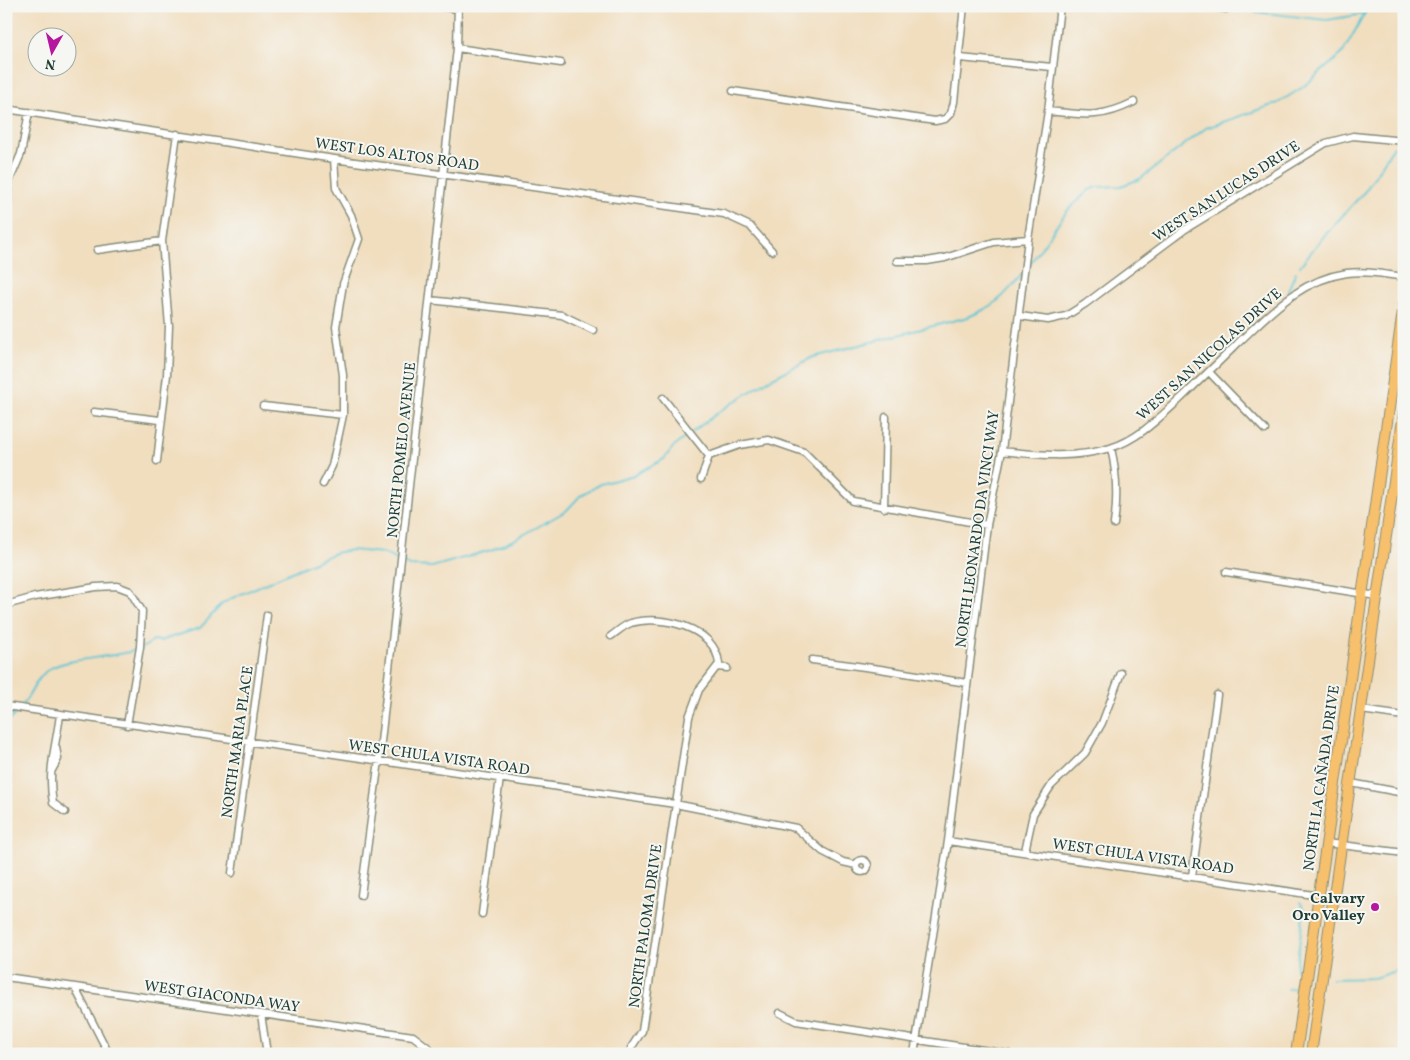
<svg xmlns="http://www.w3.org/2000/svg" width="1410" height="1060" font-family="Vollkorn,serif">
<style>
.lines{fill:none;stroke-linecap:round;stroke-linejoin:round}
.stream{stroke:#59c4d3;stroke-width:2}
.street-casing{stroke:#888e7a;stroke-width:9}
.primary-casing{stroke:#888e7a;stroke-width:12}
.street{stroke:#fff;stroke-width:6}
.primary{stroke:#f7c06c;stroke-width:10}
.poi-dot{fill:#b5179e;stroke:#f6f6f2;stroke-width:2}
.labels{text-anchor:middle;stroke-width:4;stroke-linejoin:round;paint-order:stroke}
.street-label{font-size:15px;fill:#1f3d34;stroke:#f6f6f2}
.poi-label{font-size:15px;font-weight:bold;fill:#1f3d34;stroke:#f6f6f2;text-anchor:end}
</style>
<rect width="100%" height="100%" fill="#f6f6f2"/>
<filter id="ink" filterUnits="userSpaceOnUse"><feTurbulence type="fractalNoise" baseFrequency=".02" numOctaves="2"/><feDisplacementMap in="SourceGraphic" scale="10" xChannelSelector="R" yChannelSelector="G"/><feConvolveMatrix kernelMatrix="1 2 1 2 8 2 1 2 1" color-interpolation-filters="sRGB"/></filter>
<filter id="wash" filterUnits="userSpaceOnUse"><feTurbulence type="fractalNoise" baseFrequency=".0096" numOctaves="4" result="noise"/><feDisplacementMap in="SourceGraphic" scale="20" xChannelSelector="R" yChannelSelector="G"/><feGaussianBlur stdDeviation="1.12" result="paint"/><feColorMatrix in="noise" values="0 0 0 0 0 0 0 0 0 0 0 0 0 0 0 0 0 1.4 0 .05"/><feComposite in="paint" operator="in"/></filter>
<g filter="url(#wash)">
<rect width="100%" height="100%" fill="#f1debf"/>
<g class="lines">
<path class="stream" d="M1255 12 1327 20 1364 14
M1300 266 1324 236 1366 190 1394 146
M1028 267 1067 211 1089 190 1098 187 1121 186 1140 179 1206 128 1278 103 1303 87 1342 54 1369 6
M1288 290 1296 272
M692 432 723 409 767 381 813 357 968 317C995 306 1003 298 1022 274
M6 724C13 717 20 709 26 700 33 690 38 676 49 669 74 654 132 661 154 640L160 641 200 628 222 604 230 599 335 553 351 550 383 553 410 566 432 567 491 550 516 539 566 511 581 495 601 484 634 475 664 459 674 446 689 435
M1296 969 1304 908 1300 902
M1332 979 1374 978 1404 968
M1287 989 1295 988"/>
</g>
</g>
<g filter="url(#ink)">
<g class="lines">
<g class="street-casing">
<path id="street" d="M437 6 458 9
M1206 6 1226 9 1235 6
M457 48 561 63
M960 58 1052 67
M733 91 935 121 945 119
M6 109 334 159 724 214 750 226 772 251
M1048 111C1084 115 1100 119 1134 102
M945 119 951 113 954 102 964 6
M6 238 9 182 21 154 29 112
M97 250 162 241
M897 261H927L945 258 994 242 1028 239
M430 300 562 315 593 330
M1020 316 1048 320 1066 316 1085 304 1184 230 1326 143 1353 136 1404 141
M1209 372 1265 430
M663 398 709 456
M263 406 343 415
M94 412 160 420
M1111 448C1117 474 1118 497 1114 524
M1002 451C1038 455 1075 459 1110 448 1137 440 1158 419 1178 401 1198 382 1218 363 1238 343 1271 312 1300 280 1347 273 1366 271 1385 274 1404 277
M157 461 167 375 169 326 162 241 177 134
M701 479 709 456 740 445 769 440 804 452 853 501 987 525
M323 484 332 466 343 415V375L336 327 343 284 359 239 351 215 336 188 334 159
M884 508 886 417
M1226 572 1377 596
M6 605 35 597 96 587 117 586 130 591 142 611 140 647 127 725
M611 636C617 632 624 625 631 623 660 614 716 627 719 664L699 690 689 717 642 1031 631 1048
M812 660 880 669 967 683
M717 667 727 668
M6 706 675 804 796 828 822 851 843 862 856 865
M1361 710 1404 716
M60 715C56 746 47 771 53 803L65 812
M52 770 58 759 56 747
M1351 783 1404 793
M948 841 1334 898
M1326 843 1404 853
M1025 851 1033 814 1051 786 1085 753 1102 723 1121 673
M856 866a6 6 0 1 1 12 0a6 6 0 1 1-12 0Z
M232 873 267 615
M1192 876 1217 695
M361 895 379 760 457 48 458 6
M482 914 500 778
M6 977 413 1036 430 1049 432 1054
M75 988 109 1054
M780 1013 796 1021 1009 1054
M261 1014 267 1054
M914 1054 948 841 987 525 1002 451 1028 239 1048 111 1060 6"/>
</g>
<g class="primary-casing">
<path id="primary" d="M1296 1054 1404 304
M1311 1054 1404 412"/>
</g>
<use href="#street" class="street"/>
<use href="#primary" class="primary"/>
</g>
</g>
<circle class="poi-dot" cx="1375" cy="907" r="5"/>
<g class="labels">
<g class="street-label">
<text transform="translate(397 154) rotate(8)" y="5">WEST LOS ALTOS ROAD</text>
<text transform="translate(1226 191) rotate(-33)" y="5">WEST SAN LUCAS DRIVE</text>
<text transform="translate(1209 354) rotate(-42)" y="5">WEST SAN NICOLAS DRIVE</text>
<text transform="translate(401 450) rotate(-84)" y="5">NORTH POMELO AVENUE</text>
<text transform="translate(977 529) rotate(-82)" y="5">NORTH LEONARDO DA VINCI WAY</text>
<text transform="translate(237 742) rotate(-82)" y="5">NORTH MARIA PLACE</text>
<text transform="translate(439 757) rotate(8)" y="5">WEST CHULA VISTA ROAD</text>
<text transform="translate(1321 778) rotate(-82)" y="5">NORTH LA CAÑADA DRIVE</text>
<text transform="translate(1143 856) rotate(8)" y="5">WEST CHULA VISTA ROAD</text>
<text transform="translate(645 926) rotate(-82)" y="5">NORTH PALOMA DRIVE</text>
<text transform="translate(222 996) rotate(8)" y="5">WEST GIACONDA WAY</text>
</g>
<g class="poi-label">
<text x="1365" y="903">Calvary<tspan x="1365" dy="17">Oro Valley</tspan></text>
</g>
</g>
<rect width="1410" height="1060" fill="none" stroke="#f6f6f2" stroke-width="25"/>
<g transform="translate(52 52) rotate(188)"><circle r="24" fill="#f6f6f2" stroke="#a0aca6"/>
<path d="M0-4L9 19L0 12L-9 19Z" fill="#b5179e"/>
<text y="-8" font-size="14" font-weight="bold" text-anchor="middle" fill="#1f3d34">N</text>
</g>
</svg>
